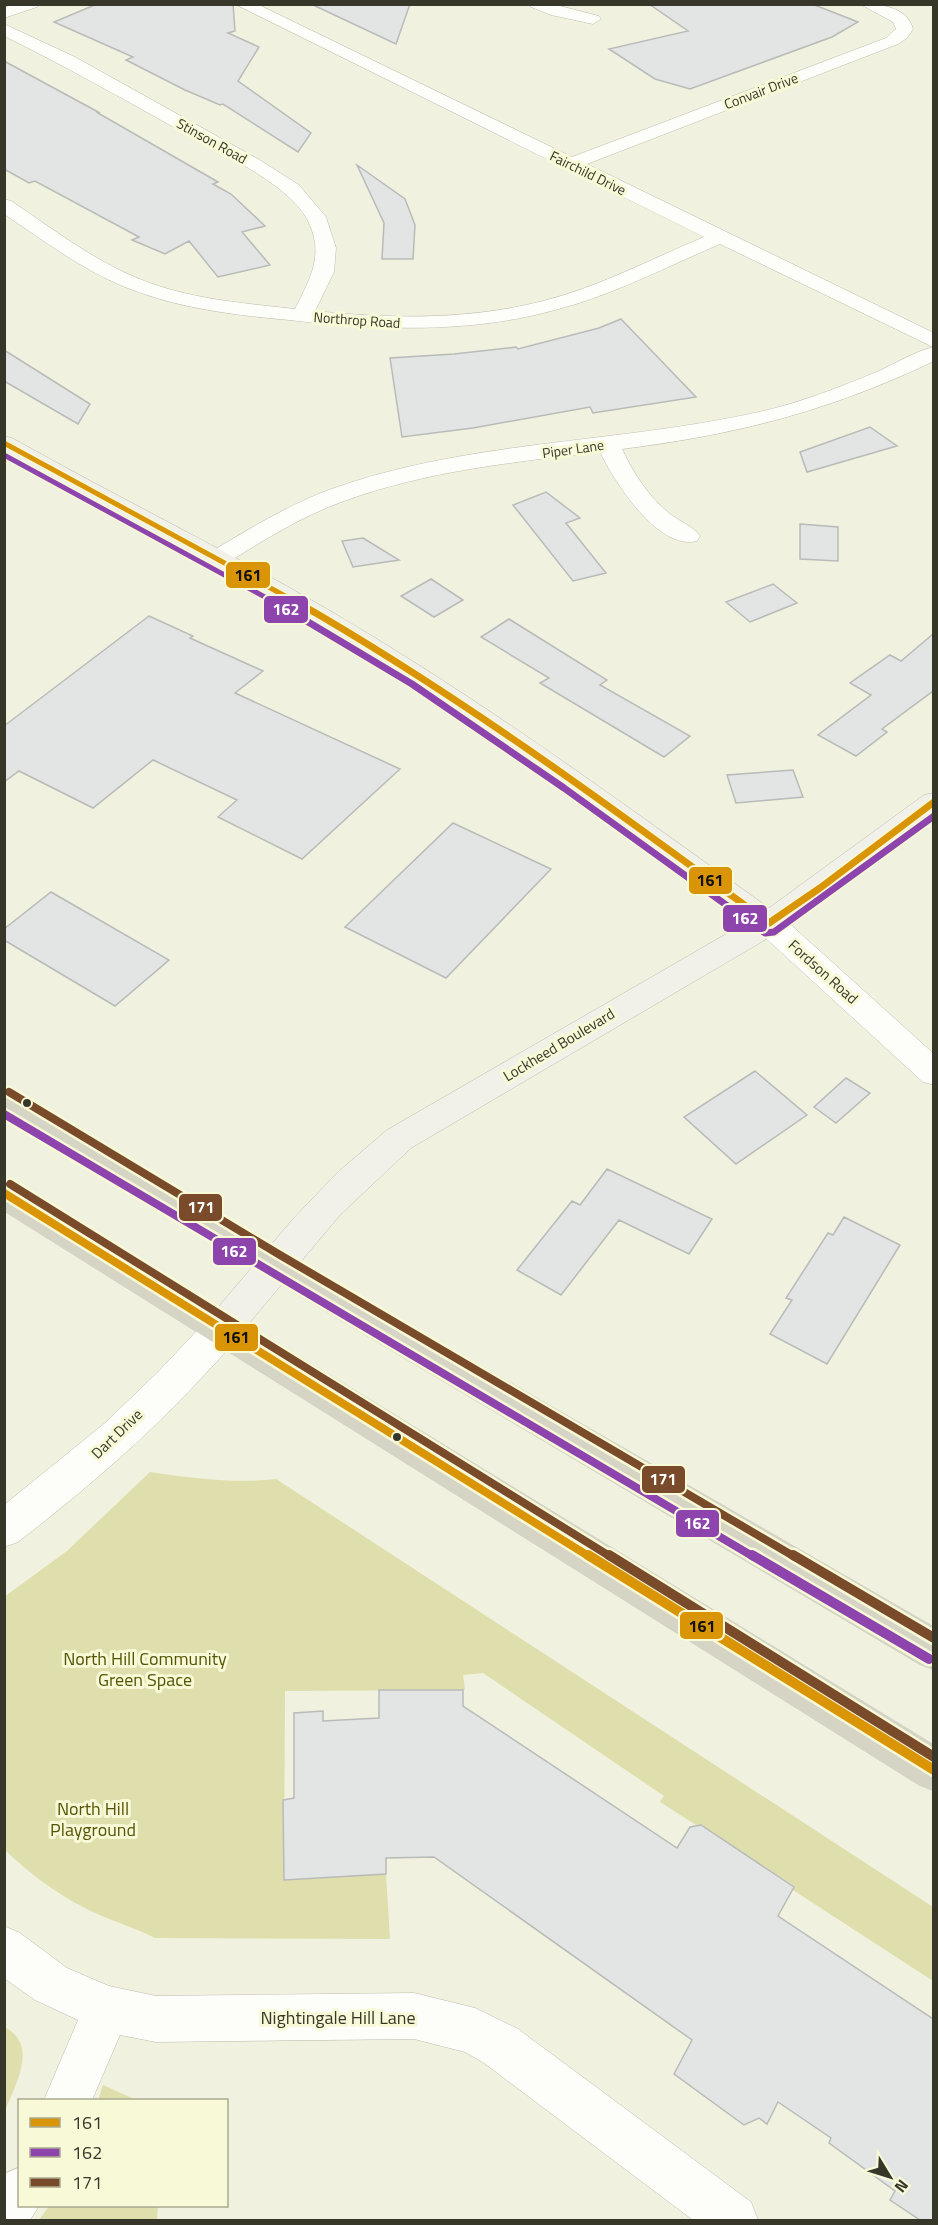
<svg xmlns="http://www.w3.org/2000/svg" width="938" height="2225" font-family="'Titillium Web',sans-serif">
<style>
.green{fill:#dedfac}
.building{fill:#e2e5e3;stroke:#b8bbb8;stroke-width:1.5}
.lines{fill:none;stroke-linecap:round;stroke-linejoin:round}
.street-casing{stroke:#bcbdae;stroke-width:1}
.secondary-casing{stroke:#bcbdae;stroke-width:1}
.highway-casing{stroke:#cecec5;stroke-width:1}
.street{fill:#fdfdfa;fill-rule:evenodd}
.secondary{fill:#f1f1ea;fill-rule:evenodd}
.highway{fill:#d5d4c5;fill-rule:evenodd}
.bus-1-far3-casing{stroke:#f8f9d7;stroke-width:8}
.bus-1-far2-casing{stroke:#f8f9d7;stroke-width:10}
.bus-1-far1-casing{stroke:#f8f9d7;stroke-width:13}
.bus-1-casing{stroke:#f8f9d7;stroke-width:15}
.bus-2-far3-casing{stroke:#f8f9d7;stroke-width:8}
.bus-2-far2-casing{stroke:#f8f9d7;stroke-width:10}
.bus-2-far1-casing{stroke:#f8f9d7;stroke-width:13}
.bus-2-casing{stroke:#f8f9d7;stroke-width:15}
.bus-3-far1-casing{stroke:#f8f9d7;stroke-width:13}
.bus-3-casing{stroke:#f8f9d7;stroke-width:15}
.bus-1-far3{stroke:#da9506;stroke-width:5}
.bus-1-far2{stroke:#da9506;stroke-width:7}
.bus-1-far1{stroke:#da9506;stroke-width:8}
.bus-1{stroke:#da9506;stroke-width:10}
.bus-2-far3{stroke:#8e44ad;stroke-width:5}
.bus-2-far2{stroke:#8e44ad;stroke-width:7}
.bus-2-far1{stroke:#8e44ad;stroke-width:8}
.bus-2{stroke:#8e44ad;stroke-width:10}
.bus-3-far1{stroke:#7a4b2a;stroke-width:8}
.bus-3{stroke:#7a4b2a;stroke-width:10}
.bus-dot{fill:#363729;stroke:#f8f9d7;stroke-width:2}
.labels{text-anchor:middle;stroke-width:6;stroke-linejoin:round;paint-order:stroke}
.far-street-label{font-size:14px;fill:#363729;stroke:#f8f9d7}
.street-label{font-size:15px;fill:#363729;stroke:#f8f9d7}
.near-park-label{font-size:18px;fill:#565507;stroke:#f8f9d7}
.near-street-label{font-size:18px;fill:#363729;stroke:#f8f9d7}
.line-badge{stroke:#f8f9d7;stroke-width:2}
.badge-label{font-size:16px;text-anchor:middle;font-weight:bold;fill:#fff}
.pale-badge-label{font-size:16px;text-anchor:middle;font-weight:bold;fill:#111}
</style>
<rect width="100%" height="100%" fill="#f1f1df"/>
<path class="green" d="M150 1472C191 1478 234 1484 276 1479L933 1907V1981L793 1890 794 1886 701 1825H696L660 1802 664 1796 483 1673 463 1675 465 1690 285 1691 284 1880 386 1874 390 1939 155 1938C132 1926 107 1920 85 1908 55 1893 29 1873 5 1850L4 1597 67 1551Z
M5 2027C39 2046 15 2084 5 2111Z
M103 2085 134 2099 166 2100H98Z
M49 2206H158L157 2220H39Z"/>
<path class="building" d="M97 4H233L235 31 228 33 259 47 238 81 311 133 298 152 223 104 220 105 185 90 126 60 133 57 54 22Z
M311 4H410L396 44Z
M649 4H812L858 22 832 37 690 89 655 79 609 49 688 31Z
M4 61 100 113H98L218 182 213 184 231 194 265 226 242 232 270 265 218 277 189 241 165 254 132 240 139 237 35 181 29 183 4 169Z
M357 165 405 199 415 225 413 259H382L384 223Z
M621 319 696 397 593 413 590 407 473 428 402 437 390 358 454 354 516 347 518 349 599 328Z
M4 350 90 404 78 424 4 381Z
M870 427 897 446 807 472 800 452Z
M546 492 580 518 566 523 606 573 573 581 513 505Z
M800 524 838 527V561L800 559Z
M363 538 399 560 353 567 342 541Z
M431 579 463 600 434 617 401 596Z
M773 584 797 603 750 622 726 602Z
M149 616 193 636 190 638 263 671 235 693 400 769 302 859 218 817 237 800 153 760 93 808 19 771 4 782V726Z
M509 619 607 680 600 685 690 736 664 757 540 683 549 678 481 637Z
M933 634V691L882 729 887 732 856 756 818 735 871 695 850 683 890 655 901 661Z
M793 770 803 797 736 803 727 775Z
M453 823 551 869 446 978 345 927Z
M51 892 169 960 115 1006 4 940V929Z
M755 1071 807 1115 736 1164 684 1117Z
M846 1078 870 1093 836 1123 814 1107Z
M607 1169 712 1219 689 1254 619 1220 561 1295 517 1270 572 1201 580 1205Z
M844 1217 900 1245 827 1364 770 1334 792 1300 786 1298 828 1233 833 1235Z
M379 1690H463V1706L677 1848 690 1827 701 1825 794 1887 778 1916 933 2019V2220H920L890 2200 895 2191 829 2143 831 2138 778 2102 767 2124 759 2118 744 2125 674 2074 692 2040 434 1857 386 1858V1874L284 1880 283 1800 294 1798V1713L323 1711V1721L379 1718Z"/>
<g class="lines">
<g class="street-casing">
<path id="street" d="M14 4H39L37 7 4 18V8Z
M235 4H257L572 157 886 38 896 29 893 22 860 4C879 4 907 6 913 29L907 38 898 44 587 164 934 333V361C830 411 735 435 622 449 634 474 648 496 670 514 679 521 693 526 700 536L697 541C658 551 614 481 600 452 514 462 426 471 344 501 302 516 264 540 227 563L218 565 209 563 206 558 209 553C247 530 285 507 326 491 464 440 616 444 759 412 800 403 840 387 879 371 896 363 914 352 933 347L720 244C666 267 613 295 555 310 468 334 378 330 289 320 233 315 177 308 125 287 81 269 43 240 4 214V199L11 201C52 228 91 259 137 278 187 299 242 303 295 309 311 277 325 254 307 219 288 183 213 149 177 129 120 97 63 65 4 36V24L75 57 258 159 299 185 326 217 336 248 334 272 315 311C391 319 469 320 543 301 599 287 651 259 704 237Z
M529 4H552L599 16 601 19 593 24 551 15 531 7Z
M769 912 780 915 934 1054V1085L923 1082 758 931 754 923 758 915Z
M222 1313 235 1318 240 1329C230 1351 210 1368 194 1386 140 1443 80 1494 18 1542L4 1547V1505L105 1423 158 1372 209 1318Z
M4 1926 20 1933 67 1968 109 1986 156 1996 414 1993 475 2008 518 2029 751 2202 758 2220H693L484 2063 465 2052 414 2039 156 2042 120 2035 92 2100H44L78 2020 35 2000 4 1978Z
M20 2167V2206H39L30 2220H4V2174Z"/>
</g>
<g class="secondary-casing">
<path id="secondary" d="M4 436 12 438C133 506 259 566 377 639 513 722 640 816 769 908L924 795 934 793V817L830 895 780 931 411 1148 340 1215 235 1340 222 1345 209 1340 204 1329 209 1318 293 1219 338 1172 387 1130 747 922C619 828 492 732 357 649 243 578 121 519 4 453Z"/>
</g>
<g class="highway-casing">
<path id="highway" d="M4 1088 16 1092 287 1254 934 1627V1670L919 1664 263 1274 4 1117Z
M4 1179 16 1183 934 1745V1791L919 1785 4 1211Z"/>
</g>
<use href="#street" class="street"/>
<use href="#secondary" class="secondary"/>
<use href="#highway" class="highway"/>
<g class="bus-1-far3-casing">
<path id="bus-1-far3" d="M4 443 298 603"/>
</g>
<g class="bus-1-far2-casing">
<path id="bus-1-far2" d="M295 601C461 696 615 810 769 923L820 888 934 802"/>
</g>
<g class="bus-1-far1-casing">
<path id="bus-1-far1" d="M4 1193 590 1557"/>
</g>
<g class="bus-1-casing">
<path id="bus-1" d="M588 1555 934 1770"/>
</g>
<g class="bus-2-far3-casing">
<path id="bus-2-far3" d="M4 455 276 603"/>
</g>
<g class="bus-2-far2-casing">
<path id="bus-2-far2" d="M273 601 412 684 564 788 765 933 774 932 934 816"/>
</g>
<g class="bus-2-far1-casing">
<path id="bus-2-far1" d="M4 1114 754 1557"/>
</g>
<g class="bus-2-casing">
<path id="bus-2" d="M752 1555 929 1659"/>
</g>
<g class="bus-3-far1-casing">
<path id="bus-3-far1" d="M9 1092 280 1255 795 1557
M10 1184 611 1557"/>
</g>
<g class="bus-3-casing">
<path id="bus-3" d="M609 1555 934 1757
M793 1555 934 1638"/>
</g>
<use href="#bus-1-far3" class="bus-1-far3"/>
<use href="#bus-1-far2" class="bus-1-far2"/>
<use href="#bus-1-far1" class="bus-1-far1"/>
<use href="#bus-1" class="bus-1"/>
<use href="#bus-2-far3" class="bus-2-far3"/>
<use href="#bus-2-far2" class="bus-2-far2"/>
<use href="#bus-2-far1" class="bus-2-far1"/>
<use href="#bus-2" class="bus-2"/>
<use href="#bus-3-far1" class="bus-3-far1"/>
<use href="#bus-3" class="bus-3"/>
</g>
<g class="bus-dot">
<circle cx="27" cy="1103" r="5"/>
<circle cx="397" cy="1437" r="5"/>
</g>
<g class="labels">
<g class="far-street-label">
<text transform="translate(761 91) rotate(-21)" y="5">Convair Drive</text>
<text transform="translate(212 141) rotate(29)" y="5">Stinson Road</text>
<text transform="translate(588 173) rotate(26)" y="5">Fairchild Drive</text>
<text transform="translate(357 320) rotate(4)" y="5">Northrop Road</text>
<text transform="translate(573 449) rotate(-8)" y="5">Piper Lane</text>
</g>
<g class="street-label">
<text transform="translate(823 972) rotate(42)" y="5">Fordson Road</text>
<text transform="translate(559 1045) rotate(-31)" y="5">Lockheed Boulevard</text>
<text transform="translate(117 1434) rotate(-44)" y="5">Dart Drive</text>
</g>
<g class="near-park-label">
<text x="145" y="1665">North Hill Community<tspan x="145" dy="21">Green Space</tspan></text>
<text x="93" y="1815">North Hill<tspan x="93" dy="21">Playground</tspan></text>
</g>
<g class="near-street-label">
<text x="338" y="2024">Nightingale Hill Lane</text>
</g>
</g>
<g class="line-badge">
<rect x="225" y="561" width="46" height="28" rx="6" fill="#da9506"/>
<rect x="263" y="595" width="46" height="29" rx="6" fill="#8e44ad"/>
<rect x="688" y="866" width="45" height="29" rx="6" fill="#da9506"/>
<rect x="722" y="904" width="46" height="29" rx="6" fill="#8e44ad"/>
<rect x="178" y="1193" width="45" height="29" rx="6" fill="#7a4b2a"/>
<rect x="212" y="1237" width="45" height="29" rx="6" fill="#8e44ad"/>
<rect x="214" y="1323" width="45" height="29" rx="6" fill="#da9506"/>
<rect x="641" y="1465" width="45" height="29" rx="6" fill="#7a4b2a"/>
<rect x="675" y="1509" width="45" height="29" rx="6" fill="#8e44ad"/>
<rect x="679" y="1611" width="45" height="29" rx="6" fill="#da9506"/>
</g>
<g class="badge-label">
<text x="286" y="615">162</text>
<text x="745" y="924">162</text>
<text x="201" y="1213">171</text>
<text x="234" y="1257">162</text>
<text x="663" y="1485">171</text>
<text x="697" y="1529">162</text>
</g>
<g class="pale-badge-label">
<text x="248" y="581">161</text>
<text x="710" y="886">161</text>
<text x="236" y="1343">161</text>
<text x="702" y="1632">161</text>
</g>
<rect width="938" height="2225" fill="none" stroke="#363729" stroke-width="12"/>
<rect x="18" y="2099" width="210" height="108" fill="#f8f9d7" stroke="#aaab91" stroke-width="1.5"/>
<rect x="30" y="2118" width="30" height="9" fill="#da9506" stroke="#aaab91" stroke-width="1.5"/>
<text x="72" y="2129" font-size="18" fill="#363729">161</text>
<rect x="30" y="2148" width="30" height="9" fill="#8e44ad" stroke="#aaab91" stroke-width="1.5"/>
<text x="72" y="2159" font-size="18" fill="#363729">162</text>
<rect x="30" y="2178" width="30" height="9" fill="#7a4b2a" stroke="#aaab91" stroke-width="1.5"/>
<text x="72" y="2189" font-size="18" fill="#363729">171</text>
<g transform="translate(890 2177) rotate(128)" stroke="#f8f9d7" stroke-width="4.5" paint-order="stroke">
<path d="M0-4.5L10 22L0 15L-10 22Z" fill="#363729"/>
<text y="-9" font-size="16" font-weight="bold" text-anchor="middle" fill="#363729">N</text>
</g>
</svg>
